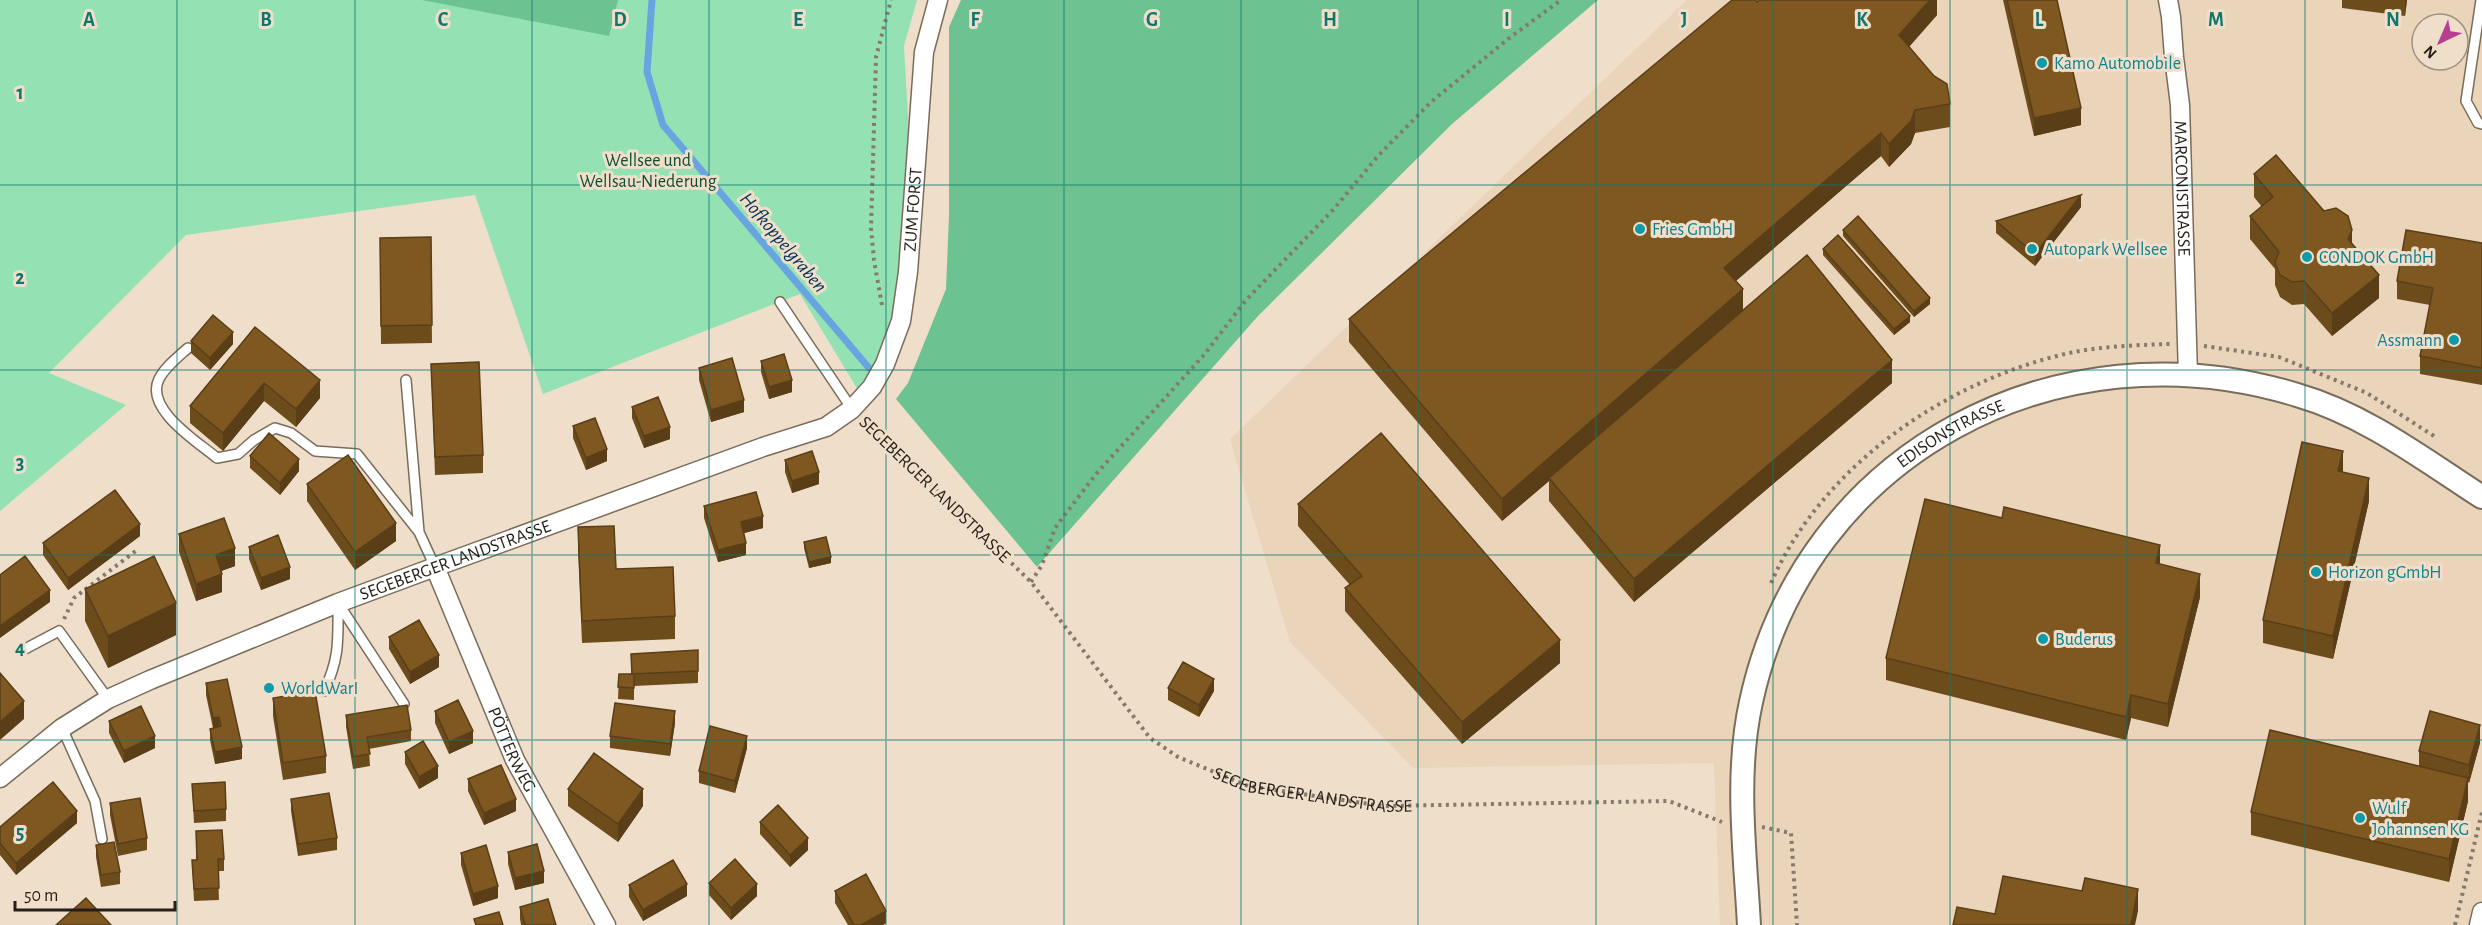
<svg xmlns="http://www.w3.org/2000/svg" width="2482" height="925" font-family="'Alegreya Sans',sans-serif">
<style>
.built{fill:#ead4ba;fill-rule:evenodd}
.green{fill:#94e2b4}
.forest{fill:#6dc292}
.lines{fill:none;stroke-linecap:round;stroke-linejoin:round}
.stream{stroke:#67a4e0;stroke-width:7}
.service-casing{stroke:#7a6c5a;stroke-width:12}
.minor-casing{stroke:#7a6c5a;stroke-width:21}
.tertiary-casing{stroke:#7a6c5a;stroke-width:26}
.path{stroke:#84796b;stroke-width:4;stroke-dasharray:3 4.5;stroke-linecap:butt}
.service{stroke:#fff;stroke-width:9}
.minor{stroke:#fff;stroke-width:18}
.tertiary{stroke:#fff;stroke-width:22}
.wall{fill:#6d4c1c}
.shaded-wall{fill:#593e17}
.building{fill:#7f5821;stroke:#593e17;stroke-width:1.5}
.grid{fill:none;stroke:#0f766e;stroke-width:1.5;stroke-opacity:0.55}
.culture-dot{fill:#0f9aa8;stroke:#efdeca;stroke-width:2}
.labels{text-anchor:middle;stroke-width:6;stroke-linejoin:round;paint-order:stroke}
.culture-label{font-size:18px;fill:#0d838f;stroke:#efdeca;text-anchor:start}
.park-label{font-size:18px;fill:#0c4f31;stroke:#efdeca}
.street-label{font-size:18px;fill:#251f17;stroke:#efdeca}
.water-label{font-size:20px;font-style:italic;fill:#013157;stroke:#efdeca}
.grid-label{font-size:20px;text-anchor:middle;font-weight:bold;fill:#0f766e;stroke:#efdeca;stroke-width:6;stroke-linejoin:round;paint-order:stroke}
</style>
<rect width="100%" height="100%" fill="#efdeca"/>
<path class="built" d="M1687 0H2482V925H1720L1714 763 1413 768 1290 642 1230 439ZM2422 24H2458V60H2422Z"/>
<path class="green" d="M0 0H917L904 46 917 277 861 395 800 294 543 394 475 195 186 235 49 373 126 405 0 511Z"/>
<path class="forest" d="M422 0H618L609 36Z
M961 0H1598L1452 124 1258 316 1037 567 896 399 908 383 946 289 949 215V27Z"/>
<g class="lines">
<path class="stream" d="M652 0 647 72 663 125 869 368"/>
<g class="service-casing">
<path id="service" d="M2481 0 2466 101 2478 123 2482 124
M780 302 852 409
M188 348C178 357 165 367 159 379 144 409 198 442 217 458L238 454 254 440 275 428 291 433 315 451 357 454 419 532 435 567
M406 380 419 532
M338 603 404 704
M25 649 59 631 108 699
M324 691C340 658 338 639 338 603
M62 728 95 801 102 839"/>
</g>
<g class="minor-casing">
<g id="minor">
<path id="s2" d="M2168 0 2171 17 2174 57 2180 105 2188 376"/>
<path id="s3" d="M435 567 515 760 606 925"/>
<path id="s4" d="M0 778 62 728 108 699 150 680 338 603 435 567 763 447 826 427 852 409 872 387 885 364 901 321 908 272 924 52 938 0"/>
<path d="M2479 925 2482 912"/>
</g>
</g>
<g class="tertiary-casing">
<g id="tertiary">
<path id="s5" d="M1749 925C1745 852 1735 774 1751 702 1805 452 2058 321 2297 395 2366 415 2423 459 2482 497"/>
</g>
</g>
<g class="path">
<path d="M882 305 874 260 871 228 876 57 891 0"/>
<path d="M2204 346 2279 357 2367 393 2437 438"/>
<path id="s1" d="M866 422 1031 582 1150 738 1178 757 1248 786 1383 806 1669 801 1722 822"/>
<path d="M1031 582 1042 565 1055 528 1067 512 1096 474 1204 355 1246 300 1333 210 1378 156 1431 102 1508 39 1561 0"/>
<path d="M1771 583C1823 464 1950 378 2074 352 2105 346 2139 345 2170 344"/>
<path d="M64 619 74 598 137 550"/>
<path d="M1762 827 1791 833 1797 925"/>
<path d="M2455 925 2482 812"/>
</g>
<use href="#service" class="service"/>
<use href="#minor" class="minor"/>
<use href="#tertiary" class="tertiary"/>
</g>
<path class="wall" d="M1937 0V15L1909 47 1950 104V127L1915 133 1911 144 1889 167 1881 156 1736 281 1743 310 1892 383 1634 602 1549 501V481L1502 521 1349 342V319L1757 2Z
M2003 0H2057L2081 125 2034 136Z
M2342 0H2407L2405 16 2342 8Z
M2254 174 2352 243 2379 298 2332 336 2304 304 2292 305 2280 297 2275 285V269L2250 239V216L2262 207 2254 197Z
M2081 207 2035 266 1996 233V221Z
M1843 230 1930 304 1914 317 1843 236Z
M431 237 432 343 381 344 380 238Z
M2482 243V385L2420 374V356L2430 305 2397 299V281Z
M1823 249 1910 322 1894 335 1823 255Z
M255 327 320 398 296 427 264 401 223 451 190 423V406Z
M191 341 233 344 210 370 191 353Z
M761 361 792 392 769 399 761 372Z
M431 364 483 455V473L435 475Z
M699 368 744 412 711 422 699 380Z
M632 407 670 439 644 448 632 418Z
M573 426 607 461 586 470 573 438Z
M250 456 299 471 280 495 250 468Z
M785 460 819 484 792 493 785 472Z
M307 484 396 541 355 570 307 501Z
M2369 501 2333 659 2263 643V620Z
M1298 504 1560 663 1462 744 1345 611V588L1350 585 1298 526Z
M704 506 763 528 744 533 746 555 718 562 704 518Z
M2002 518 2160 564 2200 597 2168 727 2131 718 2126 740 1886 680V658Z
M578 527 616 569 675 616V639L582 643 578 550Z
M179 534 235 566 221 571 222 592 196 601 179 552Z
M140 536 68 590 43 555V543Z
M804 542 831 563 809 568 804 548Z
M249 547 290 579 261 590 249 559Z
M85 589 176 635 108 668 85 621Z
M389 637 439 667 410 684 389 649Z
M698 650V683L634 686V700L618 699 619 674H631V654Z
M206 683 242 759 215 764 210 740V729L213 728 206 695Z
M1168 688 1214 691 1199 717 1168 700Z
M273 698 326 756V773L283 780 273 716Z
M435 711 473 743 449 754 435 723Z
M346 715 411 730V741L369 749 370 766 353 769 346 727Z
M109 721 155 748 124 763 109 733Z
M675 723 670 756 610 748V736Z
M2480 743 2469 783 2468 782V801L2449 882 2251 835V812L2419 766V751Z
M747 748 735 793 699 783V771Z
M405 752 438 778 419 789 405 764Z
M468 779 516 811 484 825 468 791Z
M192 784 226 809V821L194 823Z
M568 789 643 806 618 842 568 806Z
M291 799 337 838V850L298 856 291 811Z
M110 803 147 838V850L118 856 110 815Z
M760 822 808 850 790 867 760 834Z
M77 823 16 875 0 855V827Z
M196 831 224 859V871H218L219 900 194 901 192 860H196Z
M96 845 120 872V884L101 887 96 857Z
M508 852 544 883 515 890 508 864Z
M461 853 498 898 473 906 461 865Z
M709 883 757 896 731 920 709 895Z
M629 885 687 896 643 921 629 897Z
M835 891 886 923 883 925H848L835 903Z
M520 907 556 925H521L520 919Z"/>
<path class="shaded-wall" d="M1930 0H1937V15L1899 58V35Z
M2405 0H2407L2405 16Z
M2081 108V125L2034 136V118Z
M1915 110V133L1911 144 1889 167V144Z
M1881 133V156L1724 291V268Z
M2081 195V207L2035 266V254Z
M2352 230V252L2348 239Z
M2379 275V298L2332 336V313Z
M1743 289V312L1549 478V481L1502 521V499Z
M1930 298V304L1914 317V311Z
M1910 316V322L1894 335V329Z
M233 332V344L210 370V358Z
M1892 360V383L1634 602V579Z
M320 380V398L296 427V409Z
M792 380V392L769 399V387Z
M264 383V401L223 451V433Z
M744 400V412L711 422V410Z
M670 427V439L644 448V436Z
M607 449V461L586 470V458Z
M2343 451V474L2338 471Z
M299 459V471L280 495V483Z
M819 472V484L792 493V481Z
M2369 478V501L2333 659V636Z
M763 516V528L741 534V522Z
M396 523V541L355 570V552Z
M140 524V536L68 590V578Z
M746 543V555L718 562V550Z
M2160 545V568L2156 563Z
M235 548V566L216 573V555Z
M831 557V563L809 568V562Z
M290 567V579L261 590V578Z
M222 574V592L196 601V584Z
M2200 574V597L2168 727V704Z
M50 590V602L0 638V626Z
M176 603V635L108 668V636Z
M1560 640V663L1462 744V722Z
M439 655V667L410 684V672Z
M1214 679V691L1199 717V705Z
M2131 695V718L2126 740V717Z
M24 701V719L0 740V722Z
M675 711V723L670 756V744Z
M219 717V729L213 730V718Z
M2480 725V743L2469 783V765Z
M473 731V743L449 754V742Z
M155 736V748L124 763V751Z
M747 736V748L735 793V781Z
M242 747V759L215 764V752Z
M438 766V778L419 789V777Z
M2468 778V801L2449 882V859Z
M643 789V806L618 842V824Z
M516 799V811L484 825V813Z
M77 811V823L16 875V863Z
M808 838V850L790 867V855Z
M544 871V883L515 890V878Z
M687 884V896L643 921V910Z
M757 884V896L731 920V908Z
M498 886V898L473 906V894Z
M2138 889V911L2135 925H2131Z
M886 911V923L883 925H861Z"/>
<path class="building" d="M1732 0H1756L1757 2 1759 0H1930L1899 35 1934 76 1947 84 1950 104 1915 110 1911 121 1889 144 1881 133 1724 268 1743 289 1502 499 1349 319Z
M2007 0H2057L2081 108 2034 118Z
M2276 155 2324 211 2336 208 2348 216 2352 230 2348 239 2379 275 2332 313 2304 281 2292 282 2280 275 2275 262 2279 252 2250 216 2273 197 2254 174Z
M2081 195 2035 254 1996 221Z
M1858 216 1930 298 1914 311 1843 230Z
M2406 230 2482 243V368L2420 356 2433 288 2397 281Z
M1838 235 1910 316 1894 329 1823 249Z
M431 237 432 325 381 326 380 238Z
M1807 255 1892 360 1634 579 1549 478Z
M213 315 233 332 210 358 191 341Z
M255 327 320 380 296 409 264 383 223 433 190 406Z
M784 354 792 380 769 387 761 361Z
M732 358 744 400 711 410 699 368Z
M479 362 483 455 435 457 431 364Z
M658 397 670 427 644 436 632 407Z
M595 418 607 449 586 458 573 426Z
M269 433 299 459 280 483 250 456Z
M1381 433 1560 640 1462 722 1345 588 1362 576 1298 504Z
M2302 442 2343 451 2338 471 2369 478 2333 636 2263 620Z
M812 451 819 472 792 481 785 460Z
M348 455 396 523 355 552 307 484Z
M115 490 140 524 68 578 43 543Z
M756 492 763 516 741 522 746 543 718 550 704 506Z
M1925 499 2002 518 2004 507 2160 545 2156 563 2200 574 2168 704 2131 695 2126 717 1886 658Z
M224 518 235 548 216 555 222 574 196 584 179 534Z
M614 526 616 569 673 567 675 616 582 621 578 527Z
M278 535 290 567 261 578 249 547Z
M826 537 831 557 809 562 804 542Z
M25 556 50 590 0 626V575Z
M154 556 176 603 108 636 85 589Z
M419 620 439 655 410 672 389 637Z
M698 650V671L632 674 631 654Z
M1183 662 1214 679 1199 705 1168 688Z
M0 673 24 701 0 722Z
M619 674H634V688L618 687Z
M227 679 242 747 215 752 210 729 221 726 219 717 213 718 206 683Z
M315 691 326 756 283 763 273 698Z
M458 700 473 731 449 742 435 711Z
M615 703 675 711 670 744 610 736Z
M407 705 411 730 367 737 370 754 353 757 346 715Z
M141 706 155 736 124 751 109 721Z
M2430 711 2480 725 2469 765 2419 751Z
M710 726 747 736 735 781 699 771Z
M2270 730 2468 778 2449 859 2251 812Z
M423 741 438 766 419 777 405 752Z
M594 753 643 789 618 824 568 789Z
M501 765 516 799 484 813 468 779Z
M53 782 77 811 16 863 0 843V827Z
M225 782 226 809 194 811 192 784Z
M329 793 337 838 298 844 291 799Z
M140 798 147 838 118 844 110 803Z
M778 805 808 838 790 855 760 822Z
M222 830 224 859H218L219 888 194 889 192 860H197L196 831Z
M114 842 120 872 101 875 96 845Z
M537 844 544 871 515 878 508 852Z
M486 845 498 886 473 894 461 853Z
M735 859 757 884 731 908 709 883Z
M673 860 687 884 643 910 629 885Z
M866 874 886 911 861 925H854L835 891Z
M2003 876 2082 891 2085 878 2138 889 2131 925H1953L1957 907 1995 914Z
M86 898 111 925H56Z
M548 899 556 925H525L520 907Z
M499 912 503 925H476L474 919Z"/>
<path class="grid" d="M177 0V925M355 0V925M532 0V925M709 0V925M886 0V925M1064 0V925M1241 0V925M1418 0V925M1596 0V925M1773 0V925M1950 0V925M2127 0V925M2305 0V925M0 185H2482M0 370H2482M0 555H2482M0 740H2482"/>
<g class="culture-dot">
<circle cx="2042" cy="63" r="6"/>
<circle cx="1640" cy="229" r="6"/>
<circle cx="2032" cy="249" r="6"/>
<circle cx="2307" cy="257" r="6"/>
<circle cx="2454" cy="340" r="6"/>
<circle cx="2316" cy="572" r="6"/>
<circle cx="2043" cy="639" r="6"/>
<circle cx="269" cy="688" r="6"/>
<circle cx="2360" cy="818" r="6"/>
</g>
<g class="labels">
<g class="culture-label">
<text x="2054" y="69">Kamo Automobile</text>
<text x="1652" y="235">Fries GmbH</text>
<text x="2044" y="255">Autopark Wellsee</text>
<text x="2319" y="263">CONDOK GmbH</text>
<text x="2442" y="346" text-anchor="end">Assmann</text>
<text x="2328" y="578">Horizon gGmbH</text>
<text x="2055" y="645">Buderus</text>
<text x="281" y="694">WorldWarI</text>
<text x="2372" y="814">Wulf<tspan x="2372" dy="21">Johannsen KG</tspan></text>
</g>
<g class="park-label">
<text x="648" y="166">Wellsee und<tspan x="648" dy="21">Wellsau-Niederung</tspan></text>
</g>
<g class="street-label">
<text dy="6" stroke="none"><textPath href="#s2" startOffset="189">MARCONISTRASSE</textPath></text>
<text dy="6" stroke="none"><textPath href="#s4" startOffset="1148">ZUM FORST</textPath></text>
<text dy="6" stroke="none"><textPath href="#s5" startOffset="570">EDISONSTRASSE</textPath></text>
<text transform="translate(935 489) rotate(44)" y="6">SEGEBERGER LANDSTRASSE</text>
<text dy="6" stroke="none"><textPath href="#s4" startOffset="508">SEGEBERGER LANDSTRASSE</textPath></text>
<text dy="6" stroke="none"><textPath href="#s3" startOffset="198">PÖTTERWEG</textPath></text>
<text dy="6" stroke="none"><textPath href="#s1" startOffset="600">SEGEBERGER LANDSTRASSE</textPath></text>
</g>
<g class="water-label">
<text transform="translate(784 242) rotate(50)" y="7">Hofkoppelgraben</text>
</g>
</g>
<g class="grid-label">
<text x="89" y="26">A</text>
<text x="266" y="26">B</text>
<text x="443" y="26">C</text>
<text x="620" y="26">D</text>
<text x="798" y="26">E</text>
<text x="975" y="26">F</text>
<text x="1152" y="26">G</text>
<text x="1330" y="26">H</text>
<text x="1507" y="26">I</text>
<text x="1684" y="26">J</text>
<text x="1862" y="26">K</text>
<text x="2039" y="26">L</text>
<text x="2216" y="26">M</text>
<text x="2393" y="26">N</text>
<text x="20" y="99">1</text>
<text x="20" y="284">2</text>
<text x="20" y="469">3</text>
<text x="20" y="654">4</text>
<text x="20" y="839">5</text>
</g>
<g transform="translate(2440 42) rotate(224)"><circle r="28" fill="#efdeca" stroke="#9e9282" stroke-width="1.5"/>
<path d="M0-4.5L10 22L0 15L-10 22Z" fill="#b83e91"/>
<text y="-9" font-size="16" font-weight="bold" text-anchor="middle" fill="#251f17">N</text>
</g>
<path d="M15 901v9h160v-9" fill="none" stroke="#251f17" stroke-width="3"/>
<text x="24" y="901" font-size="18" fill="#251f17" stroke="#efdeca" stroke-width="4.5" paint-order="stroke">50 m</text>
</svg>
